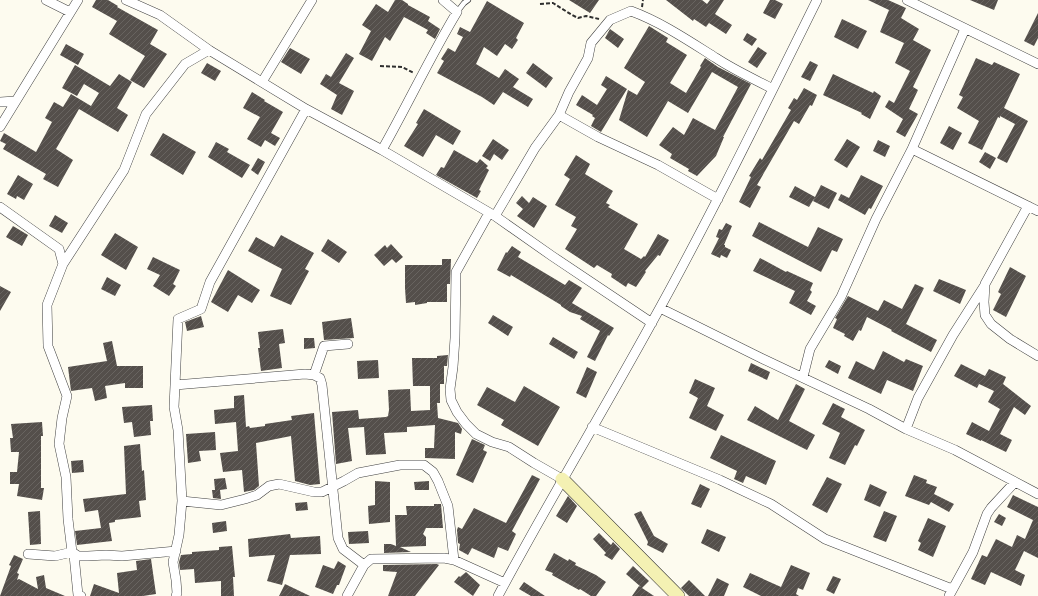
<svg xmlns="http://www.w3.org/2000/svg" width="1038" height="596" font-family="'Noto Serif',serif">
<style>
.building{fill:url(#building-hatch)}
.lines{fill:none;stroke-linecap:round;stroke-linejoin:round}
.lane-casing{stroke:#404040;stroke-width:6}
.street-casing{stroke:#404040;stroke-width:10}
.secondary-casing{stroke:#2f2f2f;stroke-width:14}
.path{stroke:#2f2f2f;stroke-width:2;stroke-dasharray:4 2;stroke-linecap:butt}
.lane{stroke:#fff;stroke-width:4.5}
.street{stroke:#fff;stroke-width:9}
.secondary{stroke:#f4f1b3;stroke-width:13}
</style>
<defs>
<pattern id="building-hatch" width="6" height="6" patternUnits="userSpaceOnUse"><rect width="6" height="6" fill="#544f4b"/><path d="M-1 1l2-2M0 6l6-6M5 7l2-2" fill="none" stroke="#686460"/></pattern>
</defs>
<rect width="100%" height="100%" fill="#fdfbef"/>
<path class="building" d="M96 0H108L118 6 117 7 158 30 150 44 167 54 144 88 130 80 145 56 109 34 117 21 92 7Z
M395 0H402L408 4V5L430 17 428 21 440 29 435 39 426 33 428 30 404 17 390 41 385 37 372 61 359 54 371 31 362 25 376 4 388 12Z
M569 0H599L590 13Z
M666 0H702L707 4 710 0H724L715 14 732 25 726 34 709 23 706 27 694 19 693 21Z
M770 0H775L783 4 775 19 763 13Z
M868 0H888L906 8 901 18 919 29 913 40 931 50 913 87 918 90 909 109 918 114 905 137 896 132 903 119 885 107 889 100 894 103 910 71 895 63 904 43 880 32 889 10Z
M970 0H998L994 10Z
M487 1 524 23 516 38 518 40 512 49 505 44 497 56 484 47 476 64 499 78 505 69 519 79 513 87 533 99 528 107 503 92 494 105 482 97 437 73 444 61 441 59 448 48 455 52 463 37 457 34 460 27 470 32Z
M1038 13V38L1034 46 1024 41Z
M842 19 867 31 858 49 834 37Z
M649 26 668 38 666 42 687 55 670 83 686 93 701 67 700 66 705 58 718 67 751 84 723 137H724L716 156 697 176 688 171 689 169 670 158 672 154 659 145 673 127 684 135 693 118 715 130 738 87 712 72 688 113 668 101 647 137 619 120 628 90 637 95 645 82 624 68Z
M610 29 624 39 618 48 605 38Z
M747 33 757 39 752 46 743 40Z
M66 44 84 54 78 65 60 55Z
M758 47 767 53 757 68 748 62Z
M290 48 310 59 301 74 281 62Z
M346 53 354 58 339 83 354 91 342 115 331 109 337 95 320 84 326 74 331 77Z
M976 58 992 65 994 62 1020 74 1004 108 1028 121 1007 163 997 158 1015 124 1000 116V118L998 117 982 150 968 143 979 121 957 108 963 97 959 95Z
M810 61 818 65 810 81 801 77Z
M207 63 221 71 215 81 201 73Z
M533 63 553 78 546 88 526 73Z
M75 65 110 86 119 74 132 82 117 108 128 115 118 132 79 109 56 149 73 160 58 187 43 179 46 174 3 149 6 144 0 141 4 133 36 152 52 122 45 118 54 102 63 107 71 94 91 106 99 93 84 84 77 96 62 88Z
M833 74 873 93 874 91 881 96 870 119 861 114 862 113 823 95Z
M606 76 627 89 601 132 591 126 595 118 592 116 593 115 576 105 582 95 597 105 607 89 601 85Z
M804 88 817 95 812 106 810 105 799 124 794 121 757 185 761 187 750 208 739 202 751 177 749 176 760 158 762 160 791 110 788 108 794 98 797 100Z
M252 92 265 100 264 101 283 112 271 133 280 138 275 146 265 140 261 147 247 139 260 117 243 108Z
M424 109 461 131 453 145 436 135 423 157 404 146 418 124 416 123Z
M949 126 962 133 953 150 940 143Z
M163 133 196 152 183 175 150 155Z
M493 139 509 150 502 160 494 154 490 161 482 156Z
M847 139 860 147 847 168 834 160Z
M878 140 890 146 885 157 873 151Z
M216 142 229 149 227 152 250 165 242 178 208 157Z
M454 150 477 163 480 159 488 166 486 168 489 170 479 190 481 191 477 198 436 175 441 167 444 168Z
M985 152 996 158 990 169 979 162Z
M576 155 590 164 585 174 613 191 606 203 610 205 608 207 638 224 624 249 641 259 644 256 645 257 658 234 669 240 660 256 658 255 645 271 646 272 636 287 628 283 626 287 611 277 612 274 597 265 594 268 565 249 577 229 571 226 576 217 555 205 570 179 564 175Z
M258 158 265 162 258 175 251 170Z
M18 175 33 184 24 200 17 196 16 199 7 194Z
M861 175 883 186 871 209 869 208 865 215 838 200 841 194 849 198Z
M821 185 837 193 829 209 813 201Z
M795 186 815 197 809 207 789 197Z
M522 196 529 203 533 197 547 206 534 228 517 216 523 209 516 203Z
M55 215 68 223 62 233 49 226Z
M759 222 808 247 818 227 843 239 837 252 832 250 821 272 752 236Z
M726 223 732 226 724 245H725V247L731 250 727 258 721 255 720 258 711 254 719 238 716 237 719 229 722 230Z
M13 226 28 235 22 246 6 237Z
M115 233 138 247 126 270 101 255Z
M281 235 314 253 305 269 309 271 291 305 270 296 282 269 248 251 256 237 274 247Z
M328 239 347 252 339 263 321 251Z
M391 244 403 257 396 263 392 259 384 266 374 255 385 245 387 248Z
M512 246 521 252 518 257 565 285 569 280 582 288 572 303 614 328 609 336 608 335 595 361 587 357 600 331 580 319 582 316 570 312 561 306V305L511 275 510 277 497 270 506 252 507 253Z
M153 257 180 270 173 284 176 286 169 296 153 286 160 275 147 269Z
M760 258 786 272 787 271 813 283 810 290 812 292 807 301 816 306 811 315 789 303 795 291 753 271Z
M442 259H451L450 284H447V302H427V303L415 305V302L406 303 405 288V265H442Z
M1010 267 1026 276 1006 317 993 310 1001 294 998 292Z
M228 270 260 290 252 303 238 295 228 312 211 302Z
M107 277 121 285 115 296 101 289Z
M939 279 966 290 960 304 933 291Z
M915 284 924 288 906 324 937 340 931 352 891 331 892 330 867 317 861 331 859 330 853 341 844 336 845 334 833 328 837 319 835 318 848 296 878 311 884 300 902 309Z
M0 286 11 292 0 311Z
M493 315 513 327 508 336 488 323Z
M201 316 204 327 187 331 185 322Z
M351 318 354 338 324 340 322 322Z
M283 329 285 343 279 344 282 368 261 371 258 348H260L258 332Z
M553 337 578 352 574 359 549 344Z
M304 338H314L315 348 304 349Z
M112 341 117 366H143V388H125V383L105 386 107 398 95 401 92 388 71 391 68 367 107 361 103 343Z
M883 351 904 362 906 359 923 366 913 391 887 380 881 394 848 378 856 361 874 370Z
M448 355 447 366H444V384H440V403H437L438 418 458 423 462 429 461 434 455 432V459L425 458V448H434L435 425 407 427V432L384 433 386 454 366 455 364 427 348 428 352 461 336 464 332 412 358 410 359 419 386 417 388 416 389 410 388 390 410 389 411 411 430 410V386H413L412 358H437V356Z
M378 360 379 378 358 379 357 361Z
M829 360 841 366 838 374 825 367Z
M751 363 770 372 767 380 748 371Z
M961 364 985 376 989 369 1006 377 1003 384 1031 406 1025 415 1014 407 1000 434 1012 440 1006 452 981 440V441L966 434 972 422 989 431 1000 409 988 402 994 391 979 384 977 388 954 376Z
M587 367 597 372 586 398 576 393Z
M695 379 715 388 707 406 724 415 716 431 689 418 698 398 689 393Z
M796 384 805 389 789 421 815 435 807 450 747 420 755 406 778 420Z
M524 386 560 407 538 446 501 425 504 420 477 405 487 387 515 402Z
M244 395 246 427 249 426 250 428 265 426V424L292 420 291 416 314 413 320 484 310 485 295 481 291 436 256 443 259 486 254 490 244 492 242 470 223 472 220 453 238 451 236 422 215 424 214 410 234 408V396Z
M833 403 845 409 841 417 865 430 857 446 855 445 845 465 829 458 840 433 822 424Z
M152 405 153 421H150L151 435 134 437 132 422 124 423 122 407Z
M42 422 43 436H41V488H44L42 500 17 496 19 484H10V472H17L19 452H11L10 438H13L11 424Z
M215 432 216 450 199 451 201 461 188 463 186 434Z
M721 435 776 461 766 485 746 476 743 483 734 479 737 471 710 458Z
M472 439 485 445 483 450 487 452 473 483 456 475Z
M140 444 142 471 144 470 146 500 139 501 141 517 115 520V522L109 523 112 541 77 545 75 531 101 528 98 510 85 512 83 499 126 494 124 446Z
M83 460 84 472 72 473 71 461Z
M532 475 540 479 512 531 516 534 508 551 498 547 494 558 472 548 468 555 459 550 460 544 458 543 457 530 458 527 462 529 474 508 506 523Z
M914 475 927 480 926 483 937 487 934 494 954 504 949 512 931 502 929 505 905 496Z
M827 477 842 484 827 513 812 505Z
M225 478 227 489 220 490 221 499 213 498 212 490H215L214 479Z
M375 481 390 482V522L369 524 368 506 375 505Z
M429 481V490H415L414 482Z
M700 484 710 489 701 508 691 504Z
M870 484 887 492 880 507 864 500Z
M1013 495 1038 507V558L1024 551 1015 570 1025 575 1021 586 991 572 985 585 971 579 982 555 987 557 996 539 1012 547 1017 535 1025 539 1033 520 1007 507Z
M568 496 577 506 567 523 556 516Z
M307 502 308 510 296 511 295 503Z
M434 504H441L443 528H426L423 534 426 537V546L400 547 411 552 384 553V544H391L396 546 395 515H407L406 506H434Z
M40 511 41 544 30 545 28 512Z
M641 511 654 536 668 544 663 553 647 545 648 542 634 514Z
M884 511 897 516 886 542 873 537Z
M999 514 1006 518 1002 526 994 522Z
M928 518 946 526 933 557 918 550 921 543 918 541Z
M226 521 227 531 213 533 212 523Z
M707 529 726 537 719 552 701 543Z
M368 531 369 543 349 544 348 532Z
M599 533 611 545 613 542 620 549 612 560 604 555 606 553 593 539Z
M290 534 291 538 320 536 321 554 290 555 282 585 267 581 275 555 249 557 248 539Z
M232 546 235 577H233L234 596H221V581L195 583 194 569 180 570 179 562 181 555 192 554V552L219 550V547Z
M554 553 568 561 569 559 576 563 575 565 596 575 606 582 596 596H591L580 589 579 590 552 575 553 573 545 570Z
M14 555 23 559 17 573 19 574 17 580 19 579 38 589 36 577 44 575 46 588 65 596H0L11 566 9 565Z
M151 559 156 594 143 596H90L94 584 119 593 117 573 137 570 136 561Z
M338 561 346 566 339 585H337L333 594 315 587 323 565 334 569Z
M437 564 439 565 415 596H388L397 572 383 571V565Z
M791 565 810 573 803 590 798 588 796 594 799 596H761L743 587 750 573 781 587Z
M633 566 649 581 642 588 654 596H632L639 586 641 587 626 574Z
M466 572 480 585 473 596 454 582 459 576 460 577Z
M833 576 841 579 834 594 826 590Z
M717 578 729 584 724 596H708Z
M689 580 705 596H689L681 588Z
M524 582 545 596H531L519 589Z
M285 584 310 596H279Z"/>
<g class="lines">
<g class="lane-casing">
<path id="lane" d="M457 12 464 3 468 0"/>
</g>
<g class="street-casing">
<path id="street" d="M46 0 70 12
M126 0 160 15 209 50
M907 0 1038 64
M262 82 312 0
M0 102 15 101
M559 115 569 92 588 58 591 43 610 20 631 11C661 22 689 41 716 58 734 70 754 79 773 89
M0 127 78 0
M912 149 1038 211
M382 150C408 104 430 57 457 12L443 0
M1028 206 985 284 984 302 985 315 991 324 1010 339 1038 356
M0 207 59 249 63 264 47 305 48 346 67 396 62 418 59 444 66 477 68 519 72 552 78 556H88L106 555 122 556 176 551
M489 213 456 272 455 338 453 367 450 389 451 400 457 412 466 424 476 434 492 442 509 447 534 463 562 479
M495 216 535 148 559 115 598 137 658 165 718 199
M63 264 124 170 146 114 185 64 209 50 306 109 382 150 495 216 552 256 652 323
M660 308 761 358 869 409 906 429 955 450 1038 494
M314 375 324 346 348 344
M803 377 810 349 841 297 876 219 912 149 965 29
M175 385 305 374 314 375 320 378 322 385 338 538 343 549 364 565
M592 427 720 480 771 504 825 539 952 589
M906 429 918 398 953 335 985 285
M182 501 221 505 245 499 257 495 269 486 279 484 314 492H322L344 481 358 473 400 465H424L433 472 438 481 448 506 454 560
M28 554 55 556 72 552
M74 555 78 595 81 596
M176 596 177 593 176 580 173 562 179 535 182 501 178 430 174 407 178 319 201 309 210 282 306 109
M347 596 364 565 371 559 444 558 454 560 505 583
M498 596C547 504 601 415 651 324 710 218 763 109 817 0
M949 596 973 552 987 514 991 508 1015 482"/>
</g>
<g class="secondary-casing">
<path id="secondary" d="M562 479 678 596"/>
</g>
<path class="path" d="M540 4 553 3 572 15 578 18 586 16 599 19
M642 7 643 0
M380 66 402 67 414 73"/>
<use href="#lane" class="lane"/>
<use href="#street" class="street"/>
<use href="#secondary" class="secondary"/>
</g>
</svg>
